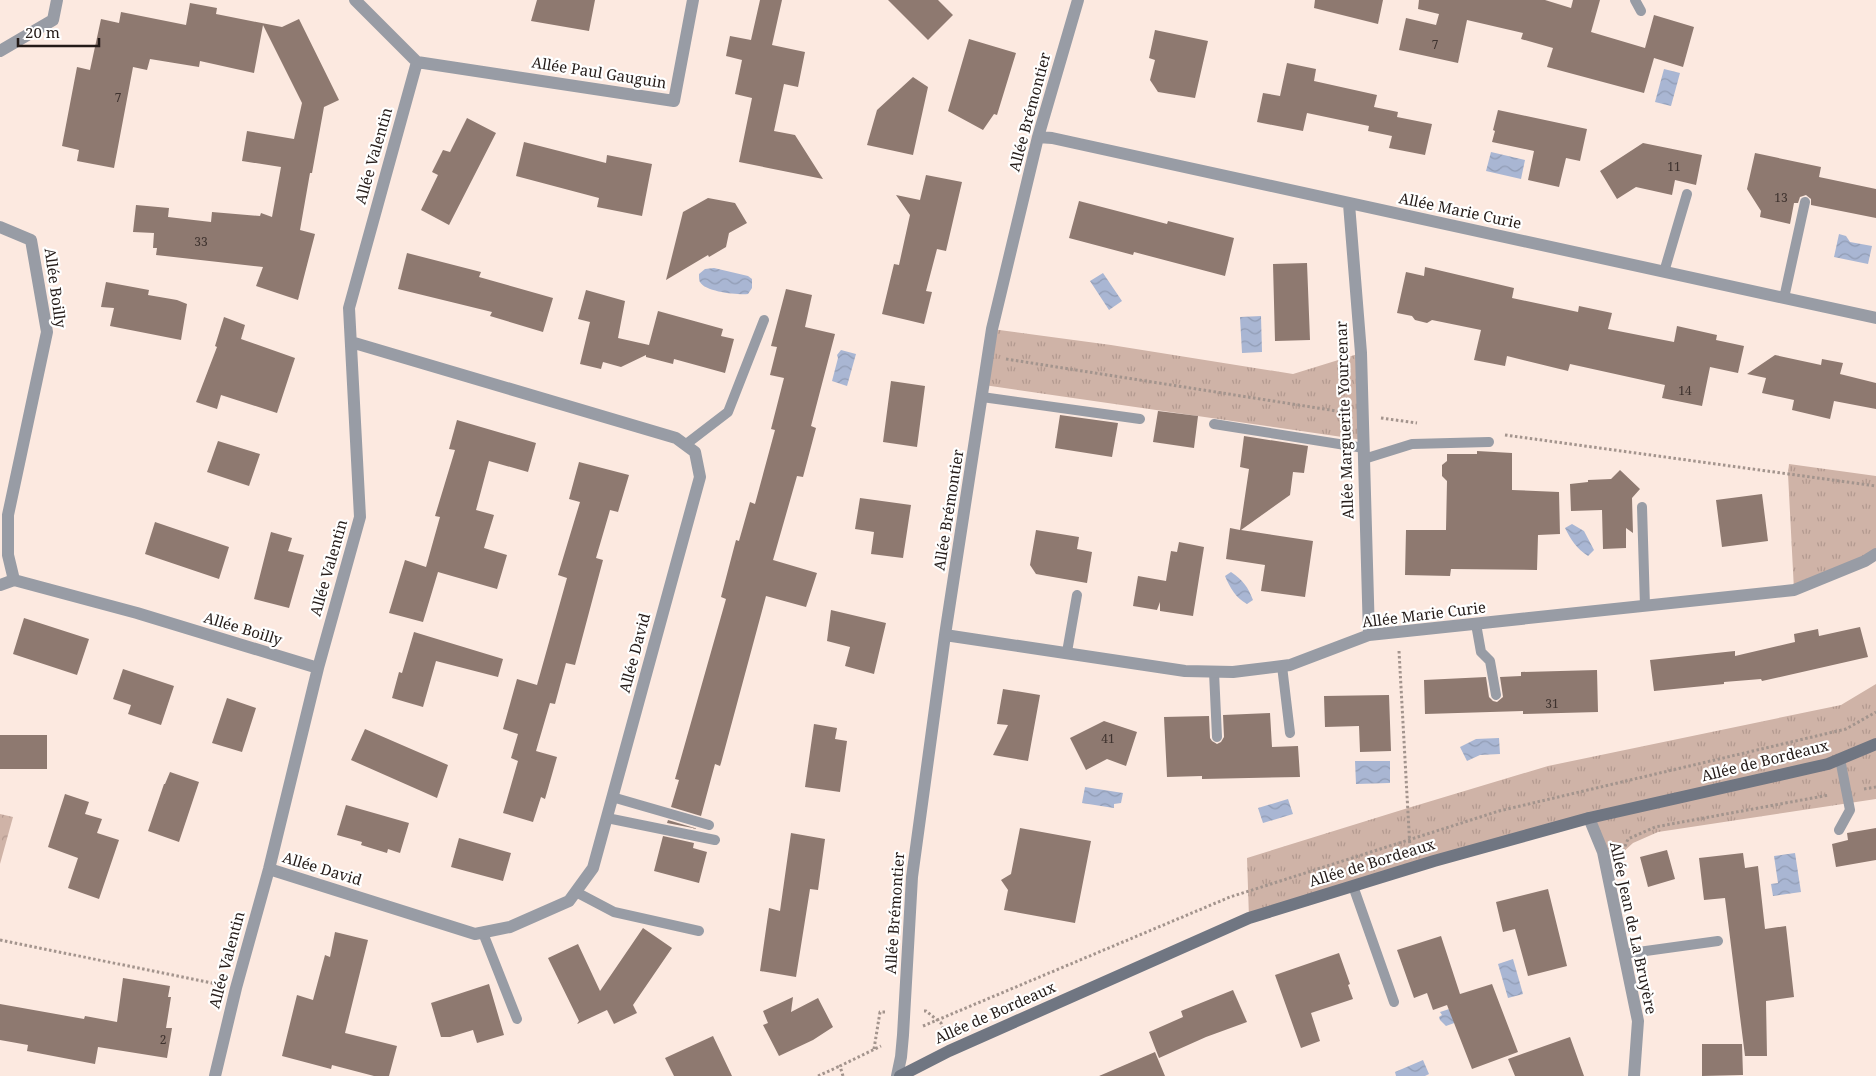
<svg xmlns="http://www.w3.org/2000/svg" width="1876" height="1076" font-family="'Noto Serif',serif">
<style>
.grass{fill:url(#grass-tufts)}
.forest{fill:url(#forest-crowns)}
.water{fill:url(#water-waves)}
.building{fill:#8e7970}
.lines{fill:none;stroke-linecap:round;stroke-linejoin:round}
.path{stroke:#a3948d;stroke-width:3;stroke-dasharray:2.5 2.5;stroke-linecap:butt}
.lane{stroke:#989ca5;stroke-width:10}
.street{stroke:#989ca5;stroke-width:12}
.secondary{stroke:#707682;stroke-width:12}
.labels{text-anchor:middle;stroke-width:4.5;stroke-linejoin:round;paint-order:stroke}
.number-label{font-size:12px;fill:#3e322e}
.street-label{font-size:15px;fill:#241b18;stroke:#fff}
</style>
<defs>
<pattern id="grass-tufts" width="24" height="20" patternUnits="userSpaceOnUse" patternTransform="scale(1.25)"><rect width="24" height="20" fill="#cfb3a7"/><path d="M3 7l-1-3M5 7V3M7 7l1-3M15 17l-1-3M17 17v-4M19 17l1-3" fill="none" stroke="#b2998f"/></pattern>
<pattern id="forest-crowns" width="20" height="18" patternUnits="userSpaceOnUse" patternTransform="scale(1.25)"><rect width="20" height="18" fill="#cfb3a7"/><path d="M2 6a3 3 0 1 1 6 0M12 15a3 3 0 1 1 6 0" fill="none" stroke="#b2998f"/></pattern>
<pattern id="water-waves" width="16" height="10" patternUnits="userSpaceOnUse" patternTransform="scale(1.25)"><rect width="16" height="10" fill="#a9b6d3"/><path d="M0 5q4-4 8 0t8 0" fill="none" stroke="#919cb4"/></pattern>
</defs>
<rect width="100%" height="100%" fill="#fce9e0"/>
<path class="grass" d="M992 329 1111 345 1293 374 1361 353 1363 440 984 385Z
M1789 464 1876 476V554L1794 590 1788 474Z
M1876 684V799L1658 832 1633 843 1622 853 1603 852 1589 819 1249 918 1247 858 1408 808 1548 766 1841 705Z"/>
<path class="forest" d="M0 814 13 817 0 864Z"/>
<path class="water" d="M1664 69 1680 73 1671 106 1655 102Z
M1491 152 1525 160 1521 179 1486 171Z
M1839 234 1846 236 1850 242 1872 246 1868 264 1834 257Z
M714 268 748 276 752 279V288L748 294C738 295 705 292 700 282 699 281 699 276 699 274L705 269Z
M1103 273 1122 301 1109 310 1090 281Z
M1261 316 1262 352 1242 353 1240 317Z
M841 350 856 354 847 386 832 381 838 358 837 355Z
M1572 524 1584 531 1594 550 1588 556C1576 548 1571 540 1565 528Z
M1231 572C1243 580 1248 587 1253 600L1247 604C1236 598 1230 588 1225 576Z
M1499 738 1500 754 1480 755 1467 761 1460 747 1476 739Z
M1355 761H1390V783L1356 784Z
M1085 787 1123 793 1121 803 1114 804V808L1082 803Z
M1288 799 1293 814 1263 823 1258 808Z
M1795 853 1801 892 1773 896 1771 884 1778 883 1774 856Z
M1513 959 1523 994 1508 998 1498 964Z
M1474 1001 1479 1014 1446 1026 1440 1020 1439 1017 1442 1015 1440 1012Z
M1423 1060 1429 1074 1425 1076H1396L1395 1072Z"/>
<path class="building" d="M537 0H595L589 31 531 21Z
M760 0H782L772 45 805 52 798 87 784 84 774 131 795 135 823 179 739 162 752 98 735 94 742 60 726 56 730 36 751 40Z
M888 0H938L953 15 928 40Z
M1315 0H1383L1378 24 1314 8Z
M1419 0H1545L1571 8 1573 0H1600L1591 32 1645 48 1654 15 1694 27 1683 67 1654 58 1644 93 1547 67 1553 48 1521 39 1523 33 1467 20 1458 63 1399 50 1406 18 1436 25 1439 14 1418 9Z
M190 3 217 8 216 14 282 27 299 19 339 100 324 107 312 173H310L300 230 315 234 298 300 256 286 263 267 156 255 157 248H153L154 233 133 232 136 205 169 208 168 217 211 222 212 212 260 216 261 213 272 217 281 167 242 161 247 131 294 139 302 103 263 25 254 73 200 61 199 67 150 59 147 70 133 67 114 168 77 161 79 150 62 146 77 67 90 70 101 19 119 23 121 12 186 25Z
M1155 30 1208 41 1195 98 1158 92 1150 80 1155 60 1149 58Z
M969 39 1016 53 997 115 994 114 983 130 948 111Z
M1287 63 1316 69 1314 81 1377 95 1374 107 1398 112 1397 117 1432 124 1425 155 1389 148 1392 136 1368 131 1369 126 1307 113 1303 131 1257 122 1263 93 1280 96Z
M913 77 928 87 913 155 867 145 877 110Z
M1498 110 1587 129 1580 161 1566 158 1559 187 1528 180 1534 151 1492 142 1495 131 1493 130Z
M467 118 496 133 449 225 421 210 438 175 432 172 443 150 450 152Z
M524 142 606 163 607 155 652 164 642 216 597 207 599 198 516 176Z
M1643 143 1702 155 1696 185 1675 180 1672 195 1636 187 1617 199 1600 171Z
M1755 153 1821 167 1819 177 1876 189V218L1811 205V199L1806 195 1800 197 1798 203H1794L1790 224 1760 217 1761 211 1747 189Z
M926 175 962 182 946 251 937 249 926 291 932 292 924 324 882 314 894 264 899 265 910 215 896 195 920 200Z
M708 198 735 203 747 223 729 233 726 247 709 257 708 255 666 280 683 212Z
M1079 201 1167 224 1168 221 1234 238 1225 276 1134 252 1133 255 1069 238Z
M407 253 481 272 479 277 553 298 543 332 490 316 492 312 398 289Z
M1307 263 1310 340 1275 341 1273 264Z
M1425 267 1514 288 1512 298 1578 312 1579 306 1612 313 1608 329 1674 342 1677 326 1717 335 1716 340 1744 346 1738 373 1710 367 1702 406 1662 398 1665 385 1570 364 1568 371 1507 356 1505 366 1474 360 1481 330 1432 320 1427 323 1415 320 1412 316 1397 313 1406 272 1424 276Z
M106 282 149 290 148 295 177 300 187 304 181 340 110 326 114 308 101 307Z
M786 289 812 295 805 327 835 334 811 426 816 428 803 477 797 476 773 560 817 573 806 607 766 596 721 763 720 766 715 764 701 816 671 807 679 780 675 779 726 599 721 597 736 540 739 541 750 502 755 504 775 430 771 429 784 378 770 375 777 347 771 346Z
M586 290 625 301 618 338 649 345 658 311 723 329 721 336 734 339 725 373 674 359 673 364 646 357V355L621 367 603 362 601 369 580 364 590 322 578 319Z
M224 317 245 325 241 339 295 358 277 413 221 395 217 409 196 402 217 347 215 346Z
M1775 355 1821 365 1822 359 1843 363 1840 374 1876 383V409L1834 401 1830 419 1792 410 1794 400 1762 393 1766 378 1747 374Z
M891 381 925 386 917 447 883 442Z
M1158 411 1198 416 1194 448 1153 442Z
M1060 415 1118 423 1112 457 1055 448Z
M457 420 536 443 528 472 489 461 476 510 494 515 484 548 507 555 497 589 438 572 423 622 389 613 405 560 426 567 440 517 435 516 455 450 449 449Z
M1244 436 1308 446 1304 473 1293 472 1290 495 1241 530 1313 541 1305 597 1261 591 1265 565 1226 559 1230 528 1240 530 1249 469 1240 467Z
M218 441 260 454 249 486 207 472Z
M1477 451 1512 453V490L1559 492 1560 534 1538 535 1537 570 1451 569 1450 576 1405 575 1406 530H1446L1447 481 1442 476V465L1447 461V454H1477Z
M579 462 629 475 618 512 610 510 596 558 603 560 575 665 566 663 555 704 550 703 536 751 557 757 545 799 541 797 533 822 503 813 518 761 511 758 518 734 503 729 517 679 537 685 567 578 558 575 580 502 569 499Z
M1620 470 1640 489 1632 498 1633 533 1626 528V548L1603 549 1602 510 1571 511 1570 484 1588 482V480L1611 479Z
M1762 494 1768 541 1722 547 1716 500Z
M860 498 911 505 903 558 871 554 874 532 855 529Z
M155 522 229 547 219 579 145 554Z
M1036 530 1079 537 1077 549 1092 552 1087 583 1036 574 1030 565Z
M271 532 292 538 288 551 304 555 289 608 254 599Z
M1179 542 1204 547 1193 616 1160 611V602L1157 610 1133 606 1138 576 1166 581 1171 551 1177 552Z
M831 610 886 623 874 674 845 666 850 647 827 641Z
M24 618 89 639 77 675 13 654Z
M1860 627 1868 657 1762 681 1761 679 1724 682V684L1654 691 1650 660 1735 651V656L1795 642 1794 634 1818 629 1819 636Z
M414 632 503 659 498 677 436 661 423 707 392 698 399 672 402 673Z
M123 669 174 686 161 725 128 714 131 705 113 699Z
M1597 670 1598 712 1523 714V711L1425 714 1424 680 1486 677 1489 697 1493 701 1497 702 1503 697 1500 677 1521 676V672Z
M1003 689 1040 695 1028 761 993 755 1008 725 997 724Z
M1389 695 1391 751 1360 752 1359 726 1325 727 1324 696Z
M227 698 256 708 242 752 212 743Z
M1270 713 1272 747 1298 746 1300 777 1202 779V776L1167 777 1164 717 1209 716 1210 738 1212 741 1217 744 1221 742 1224 737 1223 715Z
M1104 721 1137 732 1126 766 1107 759 1086 770 1070 738Z
M814 724 837 728 835 739 847 741 840 792 805 787Z
M365 729 448 765 437 798 351 760Z
M0 735H47V769H0Z
M170 772 199 782 179 842 148 831 164 784H165Z
M65 794 89 802 85 814 102 819 97 833 119 840 99 899 68 888 78 858 48 847Z
M346 805 409 823 400 853 388 849 387 853 361 845 362 842 337 835Z
M668 820 698 829 667 823Z
M1020 828 1091 841 1075 923 1004 910 1008 890 1001 880 1011 874Z
M1876 828V860L1836 867 1832 844 1848 840 1847 833Z
M791 833 825 839 818 890 810 889 796 977 760 971 769 908 780 911Z
M663 836 694 843 693 848 707 852 699 883 654 871Z
M459 838 511 853 503 881 451 867Z
M1667 850 1675 879 1648 887 1640 857Z
M1743 853 1745 868 1758 866 1765 929 1786 926 1794 997 1766 1001 1767 1056H1745L1725 898 1704 900 1699 858Z
M1548 889 1567 966 1528 976 1515 929 1503 932 1496 902Z
M643 928 672 948 633 1005 637 1013 614 1024 607 1010 577 1024 579 1021 548 958 578 944 600 991Z
M335 932 368 940 345 1033 397 1046 389 1076H374L332 1065 331 1069 282 1056 297 995 313 1000 325 955 330 957Z
M1441 936 1460 994 1492 984 1518 1052 1472 1069 1447 1005 1433 1010 1427 993 1414 998 1397 950Z
M1339 953 1350 984 1348 985 1353 999 1311 1013 1320 1041 1301 1048 1275 975Z
M123 978 170 986 168 997H171L166 1028H172L167 1058 98 1047 95 1064 27 1051 28 1045 0 1040V1004L84 1019 85 1016 117 1022Z
M489 984 504 1035 477 1043 473 1030 450 1037H441L431 1003Z
M1233 990 1247 1022 1206 1037 1159 1058 1149 1032 1183 1017 1181 1011Z
M793 997 791 1012 818 998 833 1027 813 1040 779 1056 763 1025 768 1023 763 1011Z
M713 1036 732 1076H674L665 1058Z
M1570 1037 1584 1076H1515L1508 1059Z
M1702 1044H1742L1743 1075 1702 1076Z
M1155 1052 1165 1076H1099Z"/>
<g class="lines">
<path class="path" d="M1006 359 1343 412
M1381 418 1417 423
M1505 435 1876 486
M1399 651 1410 849
M1864 789 1876 787
M1623 851 1628 839 1655 827 1829 795
M0 940 217 984
M924 1011H926L941 1023 944 1032
M923 1026 1230 897 1249 891 1499 811 1846 729 1876 712
M874 1049 880 1012H885
M818 1076 840 1066
M843 1076 840 1066 881 1046"/>
<path class="lane" d="M1635 0 1641 11
M1664 272 1687 194
M1784 298 1805 202
M982 397 1140 419
M1214 424 1364 448
M685 445 728 412 764 320
M1364 459 1412 444 1489 442
M1642 507 1645 606
M1476 624 1481 652 1490 661 1496 695
M1067 652 1077 595
M1282 666 1290 733
M1214 672 1217 737
M612 797 709 825
M607 818 715 840
M1839 830 1850 810 1840 759
M1353 886 1394 1002
M576 892 614 912 699 931
M483 933 517 1019
M1624 954 1718 941"/>
<path class="street" d="M0 51 53 20 57 0
M417 62 674 101 693 0
M1038 137 1052 138 1876 318
M1349 204 1361 353 1369 635
M0 227 31 240 47 332 8 515V555L14 580
M0 585 14 580 137 613 318 668
M945 635 1185 671 1233 672 1290 665 1369 635 1794 590 1865 561 1876 554
M1589 818 1603 852 1638 1021 1634 1076
M269 869 475 934 510 927 569 901 593 868 700 477 695 452 676 438 351 342
M215 1076 236 988 269 869 318 668 360 517 349 308 417 62 355 0
M897 1076 901 1057 903 1035 912 877 945 635 992 329 1038 137 1078 0"/>
<path class="secondary" d="M900 1076 949 1051 1249 918 1434 861 1589 818 1828 764 1876 744"/>
</g>
<g class="labels">
<g class="number-label">
<text x="1435" y="49">7</text>
<text x="118" y="102">7</text>
<text x="1674" y="171">11</text>
<text x="1781" y="202">13</text>
<text x="201" y="246">33</text>
<text x="1685" y="395">14</text>
<text x="1552" y="708">31</text>
<text x="1108" y="743">41</text>
<text x="163" y="1044">2</text>
</g>
<g class="street-label">
<text transform="translate(599 73) rotate(9)" y="5">Allée Paul Gauguin</text>
<text transform="translate(1030 112) rotate(-75)" y="5">Allée Brémontier</text>
<text transform="translate(374 156) rotate(-74)" y="5">Allée Valentin</text>
<text transform="translate(1460 211) rotate(12)" y="5">Allée Marie Curie</text>
<text transform="translate(55 288) rotate(82)" y="5">Allée Boilly</text>
<text transform="translate(1345 420) rotate(-92)" y="5">Allée Marguerite Yourcenar</text>
<text transform="translate(949 510) rotate(-81)" y="5">Allée Brémontier</text>
<text transform="translate(329 568) rotate(-74)" y="5">Allée Valentin</text>
<text transform="translate(1424 615) rotate(-7)" y="5">Allée Marie Curie</text>
<text transform="translate(243 629) rotate(17)" y="5">Allée Boilly</text>
<text transform="translate(635 653) rotate(-75)" y="5">Allée David</text>
<text transform="translate(1765 761) rotate(-14)" y="5">Allée de Bordeaux</text>
<text transform="translate(1372 863) rotate(-17)" y="5">Allée de Bordeaux</text>
<text transform="translate(322 869) rotate(17)" y="5">Allée David</text>
<text transform="translate(895 913) rotate(-86)" y="5">Allée Brémontier</text>
<text transform="translate(1633 928) rotate(78)" y="5">Allée Jean de La Bruyère</text>
<text transform="translate(227 960) rotate(-75)" y="5">Allée Valentin</text>
<text transform="translate(995 1013) rotate(-24)" y="5">Allée de Bordeaux</text>
</g>
</g>
<path d="M18 38v8h81v-8" fill="none" stroke="#241b18" stroke-width="2.5"/>
<text x="25" y="38" font-size="15" fill="#241b18" stroke="#ffffff" stroke-width="4" paint-order="stroke">20 m</text>
</svg>
